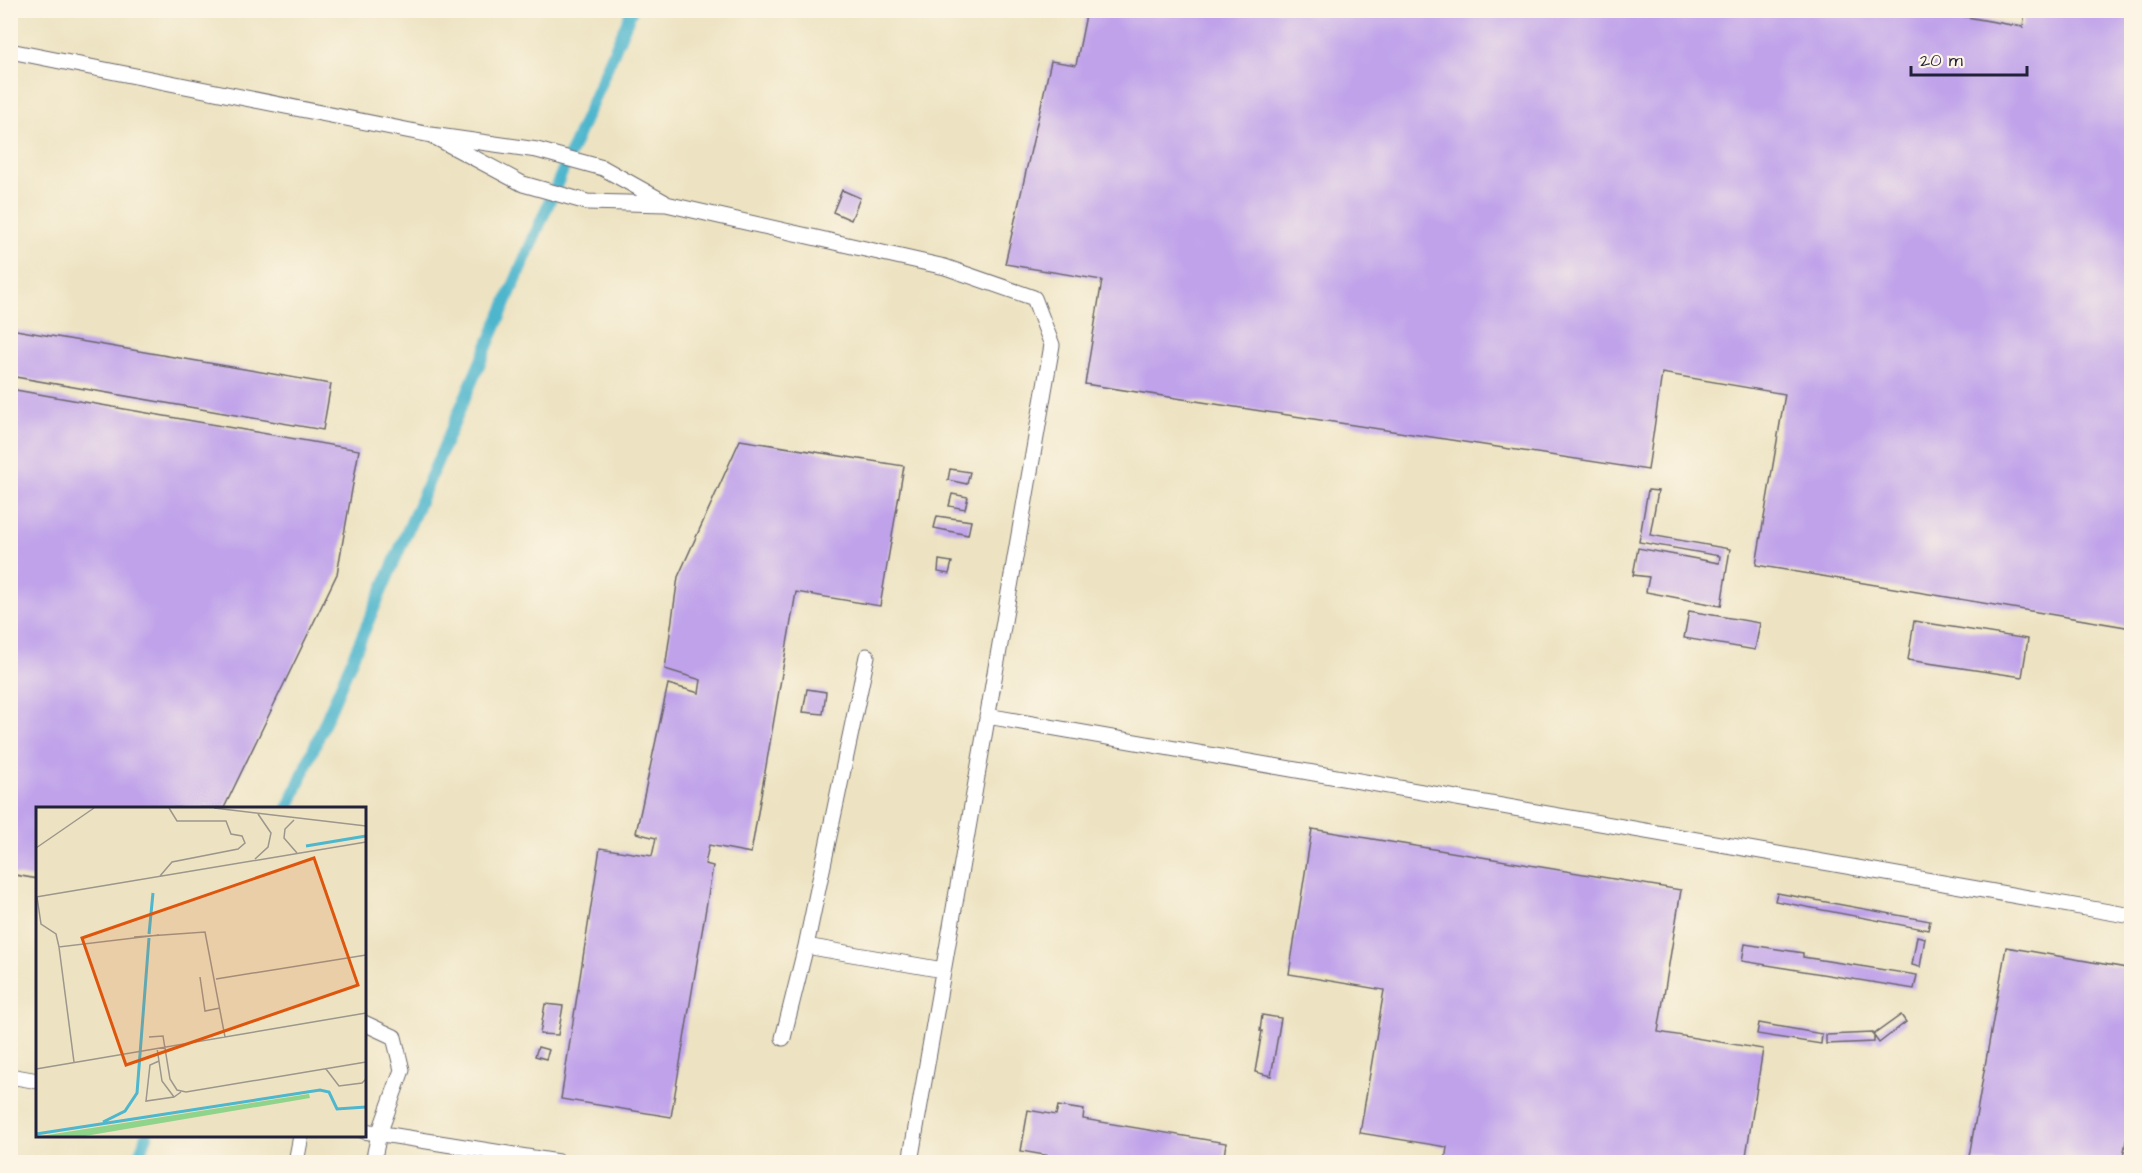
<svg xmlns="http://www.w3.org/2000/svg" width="2142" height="1173" font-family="'Architects Daughter',sans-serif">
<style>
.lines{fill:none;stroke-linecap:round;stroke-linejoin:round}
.stream{stroke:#4eb6cd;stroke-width:12}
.building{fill:#bfa2ea}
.lane-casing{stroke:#69666a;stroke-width:17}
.lane{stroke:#fff;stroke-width:15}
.inset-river{fill:none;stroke:#4eb6cd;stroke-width:3}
.inset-road{fill:none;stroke:#9c968c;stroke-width:1.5}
.view{fill:#de560e;fill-opacity:0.15;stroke:#de560e;stroke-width:3}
.inset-edge{fill:none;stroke:#22223b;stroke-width:3}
</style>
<rect width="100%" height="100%" fill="#fcf5e5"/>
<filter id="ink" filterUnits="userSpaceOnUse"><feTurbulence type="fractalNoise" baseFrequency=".0167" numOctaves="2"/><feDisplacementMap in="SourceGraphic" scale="12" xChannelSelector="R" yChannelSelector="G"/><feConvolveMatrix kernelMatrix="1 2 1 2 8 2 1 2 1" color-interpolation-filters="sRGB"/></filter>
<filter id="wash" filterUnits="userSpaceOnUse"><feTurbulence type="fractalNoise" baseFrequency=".008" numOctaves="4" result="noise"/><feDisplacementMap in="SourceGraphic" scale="24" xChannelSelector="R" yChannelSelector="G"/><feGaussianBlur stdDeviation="1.35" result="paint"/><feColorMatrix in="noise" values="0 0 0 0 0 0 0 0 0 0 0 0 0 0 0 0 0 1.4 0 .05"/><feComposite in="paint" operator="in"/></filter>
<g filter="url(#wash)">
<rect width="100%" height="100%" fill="#ede3c2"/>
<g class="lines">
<path class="stream" d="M288 808 632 10
M136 1162 147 1136"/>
</g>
<g id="blocks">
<path class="building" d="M1087 10H1928L2023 27 2025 10H2118L2132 13V628L1756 565 1785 394 1662 373 1648 470 1085 384 1102 280 1005 264 1051 61 1076 65Z
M842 190 860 198 851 220 833 212Z
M10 329 331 384 323 430 10 376Z
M10 389 359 450 337 574 224 808H38V879L10 874Z
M740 440 904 466 880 606 796 592 751 853 709 845 705 864 713 866 671 1117 561 1099 600 848 652 856 656 838 636 833 668 684 699 693 701 680 665 669 678 577Z
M950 469 970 472 967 484 948 480Z
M1648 490 1658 491 1650 535 1730 549 1721 606 1646 592 1649 577 1633 575 1638 548 1719 563 1720 556 1639 542Z
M952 494 968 497 965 509 949 506Z
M937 516 971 521 968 535 934 528Z
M939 560 952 562 949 574 938 572Z
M1689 611 1760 623 1755 650 1684 638Z
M1914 621 2028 639 2022 677 1908 660Z
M807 689 826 692 823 714 803 712Z
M1312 829 1681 890 1658 1032 1763 1049 1745 1162H1445L1447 1147 1360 1133 1384 990 1289 974Z
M1777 893 1930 921 1928 930 1775 901Z
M1917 936 1925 938 1920 967 1912 965Z
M1745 944 1803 953V957L1917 975 1914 989 1742 961Z
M2006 947 2132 969V1110L2122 1162H1968Z
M545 1004 563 1006 558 1035 540 1034Z
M1262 1015 1281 1018 1271 1076 1255 1072 1262 1031H1260Z
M1901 1015 1906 1022 1879 1043 1874 1036V1042L1826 1044V1035L1873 1033V1035Z
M1759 1023 1822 1034 1821 1044 1757 1034Z
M538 1047 549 1050 546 1059 535 1056Z
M1058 1106 1084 1110 1083 1119 1226 1143 1223 1162H1085L1021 1151 1028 1110 1056 1115Z
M10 1157 31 1161V1162H10Z"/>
</g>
</g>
<g filter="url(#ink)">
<use href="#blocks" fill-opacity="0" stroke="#69666a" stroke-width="1.5"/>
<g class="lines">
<g class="lane-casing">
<path id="lane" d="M10 51 431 135 537 150 603 168 664 202
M431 135 523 184 587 202 666 204 945 267 1034 298 1052 345 910 1162
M867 656 806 946 943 970
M987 716 2132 916
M364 1023 394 1037 402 1070 379 1134 373 1162
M783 1038 806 946
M10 1076 38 1081
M364 1131 558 1162
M296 1162 301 1136"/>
</g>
<use href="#lane" class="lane"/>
</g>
</g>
<g transform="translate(36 807)">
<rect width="330" height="330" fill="#ede3c2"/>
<path d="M273 287 274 291 49 329H5Z" fill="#90d38b"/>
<path class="inset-river" d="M270 39 330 29M113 127 117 86M67 315 89 304 101 286 113 131M0 327 284 283 293 285 301 302 330 300"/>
<path class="inset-road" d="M178 1 330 19M258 13 249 22 248 31 261 46M0 41 58 1M219 52 232 40 235 26 222 7M124 69 136 55 202 42 209 36 206 29 195 27 190 14H141L133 1M0 90 330 35M1 90 5 117 20 127 23 140 123 128M98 130 169 125 189 230M23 140 38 255M164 170 169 204 184 201M180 172 330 148M113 230 127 229 134 272 141 283 150 285 330 255M121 241 126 274 138 290M123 254 114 258 110 294 138 290 145 285M0 262 330 206M290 262 303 279 326 276 330 272"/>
<path class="view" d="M278 51 322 178 90 258 46 131Z"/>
<rect width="330" height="330" class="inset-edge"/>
</g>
<rect width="2142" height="1173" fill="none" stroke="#fcf5e5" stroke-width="36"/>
<path d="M1911 66v9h116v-9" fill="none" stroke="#22223b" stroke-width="3"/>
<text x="1920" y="66" font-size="18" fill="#22223b" stroke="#fcf5e5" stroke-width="4.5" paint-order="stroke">20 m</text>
</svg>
